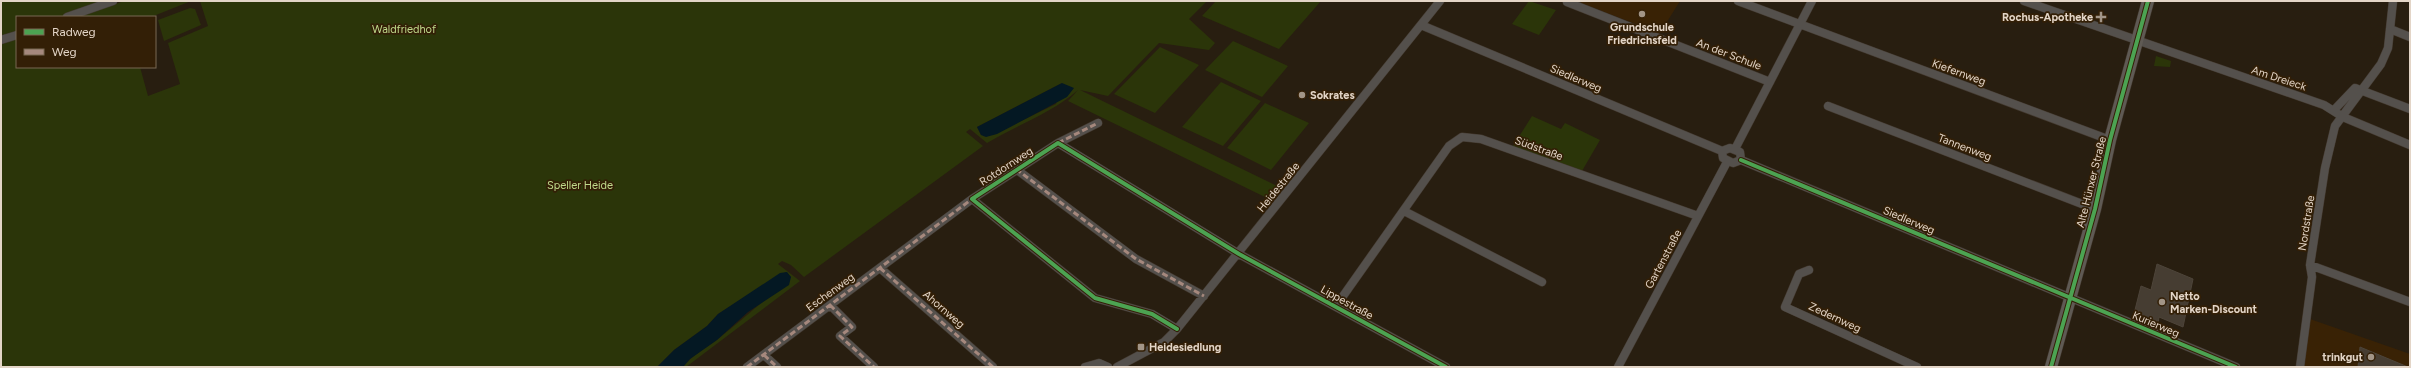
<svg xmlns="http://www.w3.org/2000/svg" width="2411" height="368" font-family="Figtree,sans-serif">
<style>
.built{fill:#392205}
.green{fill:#2b3509;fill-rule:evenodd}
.water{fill:#041823}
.building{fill:#463d32;stroke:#4d4439}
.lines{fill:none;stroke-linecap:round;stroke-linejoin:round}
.street-casing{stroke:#443a30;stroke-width:9}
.secondary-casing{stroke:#443a30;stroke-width:13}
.street{stroke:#54504c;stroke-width:8}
.secondary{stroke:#5f5a54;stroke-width:12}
.quiet{stroke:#a5887d;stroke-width:3;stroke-dasharray:6 3;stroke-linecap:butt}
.cycleway-casing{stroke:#331f06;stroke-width:6}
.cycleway{stroke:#4ca352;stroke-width:4}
.poi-dot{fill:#a29587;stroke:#331f06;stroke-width:1.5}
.labels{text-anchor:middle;stroke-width:3.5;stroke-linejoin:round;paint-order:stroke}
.poi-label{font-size:11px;font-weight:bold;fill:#e3d5c7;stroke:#331f06;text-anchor:start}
.park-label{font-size:11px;fill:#bfd98b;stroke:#331f06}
.street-label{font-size:11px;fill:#e3d5c7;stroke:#331f06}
</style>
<rect width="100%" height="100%" fill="#281e10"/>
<path class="built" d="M1582 1H1680L1660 33 1655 34 1641 26 1581 3Z
M2310 319 2410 354V367H2303Z"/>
<path class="green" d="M1 1H109L63 17H17V33L1 39Z
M124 1H191L151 17H79Z
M200 1H1207L1189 19 1215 43 1209 50 1159 43 1108 96 1080 90 1277 186 1267 198 1068 101 1078 90C1052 113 1017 125 987 143L970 129 966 132 983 146 804 277 791 265 782 261 778 264 800 281 686 367H683C692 355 706 348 718 339 743 319 767 298 791 277L786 272 718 314 707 326 674 350 657 367H1V44L17 39V67H140L148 96 180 84 168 43 208 26ZM1062 83 1056 104 1023 120 981 135 977 127Z
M1216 1H1321L1279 49 1202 16Z
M1529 1 1556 10 1539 35 1512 24Z
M190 8 195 9 201 25 164 41 158 20Z
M1233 41 1288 66 1262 97 1205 70Z
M1160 47 1199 65 1155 113 1114 94Z
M2156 56 2171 61 2170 67 2154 66Z
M1221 82 1261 101 1223 146 1182 127Z
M1265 103 1309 123 1271 170 1227 148Z
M1532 116 1561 129 1565 123 1600 140 1582 171 1513 146Z"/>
<path class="water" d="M1062 83 1074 88 1067 97 997 134 986 137 981 135 977 127Z
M787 272 791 277 789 285 748 312 717 340 690 359 683 367H657L674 350 707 326 718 314 780 273Z"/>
<path class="building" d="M2157 264 2193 279 2183 327 2159 317 2158 324 2134 314 2141 286 2151 290Z
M2360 347 2408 367H2358Z"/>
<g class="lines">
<g class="street-casing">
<path id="street" d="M1738 1 2110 140
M2024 1 2324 105 2343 117 2410 145
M1567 2 1770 82
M67 17 113 1
M1421 25 1722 151
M2390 29 2410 37
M1 40 17 35
M1828 106 2095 209
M2334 110 2355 88 2410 109
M1058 143 1098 123
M1730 148 1740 152 1741 160 1733 163 1723 158 1722 151Z
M1735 149 1812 1
M1741 160 2236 367
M1016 169 1136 259 1204 296
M1404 211 1542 282
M2310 265 2410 302
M880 268 993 367
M1809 270 1799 274 1785 307 1917 367
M830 305 852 327 840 336 874 367
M1336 306 1449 146 1462 137 1481 139 1698 216
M1177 329 1152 314 1095 298 972 199 1058 143 1239 254 1446 367
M764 355 777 367
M747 367 972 199
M1085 367 1099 363 1108 367
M1117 367 1164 342 1177 329 1440 1
M1618 367 1727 162
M2300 367 2312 277 2310 265 2325 168 2335 126 2381 64 2388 48 2393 1"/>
</g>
<g class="secondary-casing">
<path id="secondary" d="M2051 367 2095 209 2110 140 2148 1"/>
</g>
<use href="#street" class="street"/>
<use href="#secondary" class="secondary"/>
<path class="quiet" d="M1058 143 1098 123
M1016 169 1136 259 1204 296
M880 268 993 367
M830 305 852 327 840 336 874 367
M764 355 777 367
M747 367 972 199"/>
<g class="cycleway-casing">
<path id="cycleway" d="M1741 160 2236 367
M1177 329 1152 314 1095 298 972 199 1058 143 1239 254 1446 367
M2051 367 2095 209 2110 140 2148 1"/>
</g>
<use href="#cycleway" class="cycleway"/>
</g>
<g class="poi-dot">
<circle cx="1642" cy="14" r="4"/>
<path d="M2099 11h4v4h4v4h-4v4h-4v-4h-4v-4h4z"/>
<circle cx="1302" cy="95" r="4"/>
<circle cx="2162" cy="302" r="4"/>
<rect x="1137" y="343" width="8" height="8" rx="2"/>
<circle cx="2371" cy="357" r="4"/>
</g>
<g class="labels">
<g class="poi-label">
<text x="2093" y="21" text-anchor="end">Rochus-Apotheke</text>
<text x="1642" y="31" text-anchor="middle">Grundschule<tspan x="1642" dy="13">Friedrichsfeld</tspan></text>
<text x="1310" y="99">Sokrates</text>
<text x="2170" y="300">Netto<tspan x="2170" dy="13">Marken-Discount</tspan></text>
<text x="1149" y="351">Heidesiedlung</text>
<text x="2363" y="361" text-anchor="end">trinkgut</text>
</g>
<g class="park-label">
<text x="404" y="33">Waldfriedhof</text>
<text x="580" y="189">Speller Heide</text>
</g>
<g class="street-label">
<text transform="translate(1729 54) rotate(21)" y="4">An der Schule</text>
<text transform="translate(1959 72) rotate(20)" y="4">Kiefernweg</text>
<text transform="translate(1576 78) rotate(23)" y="4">Siedlerweg</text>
<text transform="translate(2279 78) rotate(18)" y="4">Am Dreieck</text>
<text transform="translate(1965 147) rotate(21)" y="4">Tannenweg</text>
<text transform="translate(1539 148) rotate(20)" y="4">Südstraße</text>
<text transform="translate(1006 166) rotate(-33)" y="4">Rotdornweg</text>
<text transform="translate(2091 182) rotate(-76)" y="4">Alte Hünxer Straße</text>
<text transform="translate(1278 187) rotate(-51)" y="4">Heidestraße</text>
<text transform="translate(1909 220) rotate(23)" y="4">Siedlerweg</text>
<text transform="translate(2306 223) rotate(-81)" y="4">Nordstraße</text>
<text transform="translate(1663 259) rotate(-62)" y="4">Gartenstraße</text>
<text transform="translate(830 292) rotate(-36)" y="4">Eschenweg</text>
<text transform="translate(1347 302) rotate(29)" y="4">Lippestraße</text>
<text transform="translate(944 309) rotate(41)" y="4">Ahornweg</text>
<text transform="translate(1835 317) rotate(25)" y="4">Zedernweg</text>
<text transform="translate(2156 324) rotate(23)" y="4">Kurierweg</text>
</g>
</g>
<rect width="2411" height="368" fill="none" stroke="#e3d5c7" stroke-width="4"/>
<rect x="16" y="16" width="140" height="52" fill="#331f06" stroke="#796853"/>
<rect x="24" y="29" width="20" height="6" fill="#4ca352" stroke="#796853"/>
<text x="52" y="36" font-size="12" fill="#e3d5c7">Radweg</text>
<rect x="24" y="49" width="20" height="6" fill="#a5887d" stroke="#796853"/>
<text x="52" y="56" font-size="12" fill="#e3d5c7">Weg</text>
</svg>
